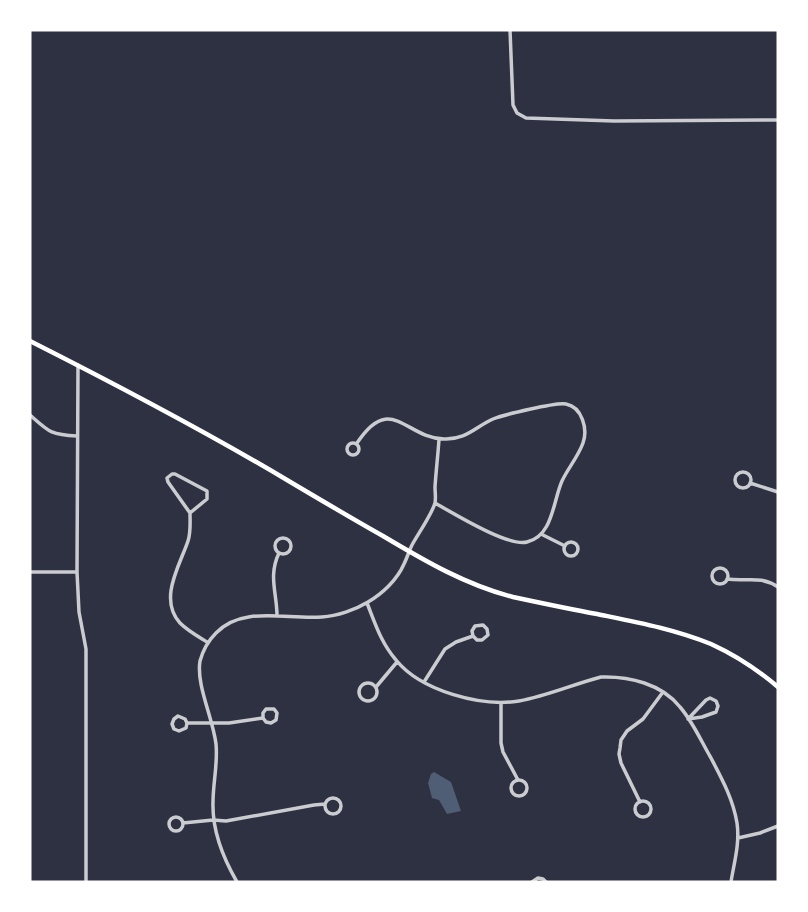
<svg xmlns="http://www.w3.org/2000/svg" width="808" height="912" font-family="'Alegreya Sans',sans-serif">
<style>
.water{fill:#4f5d75}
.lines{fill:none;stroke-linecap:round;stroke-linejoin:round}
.minor{stroke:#caccd0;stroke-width:3.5}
.secondary{stroke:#fff;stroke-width:4.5}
</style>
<rect width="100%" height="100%" fill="#2d3142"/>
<path class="water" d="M434 772 451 782 461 811 447 814 439 800 432 798 428 783 431 774Z"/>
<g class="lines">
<path class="minor" d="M510 30 513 105 517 113 526 118 614 121 778 120
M78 365 77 572 79 612 86 649V882
M30 415C49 432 51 435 77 436
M347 449a6 6 0 1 1 12 0a6 6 0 1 1-12 0Z
M357 443C391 392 405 438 444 439 466 440 475 427 493 419 503 415 556 402 566 404 582 407 588 429 583 443 578 457 568 468 562 481 553 501 553 536 527 542 508 547 453 513 435 503
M735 480a8 8 0 1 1 16 0a8 8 0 1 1-16 0Z
M750 483 778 492
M190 513 168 482 167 478 172 474H175L207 491V499L190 513C190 523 191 532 188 541 180 565 158 599 180 623 188 631 199 637 207 642
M541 534 565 546
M275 546a8 8 0 1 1 16 0a8 8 0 1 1-16 0Z
M564 549a7 7 0 1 1 14 0a7 7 0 1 1-14 0Z
M712 576a8 8 0 1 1 16 0a8 8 0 1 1-16 0Z
M30 572H77
M727 579C747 582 760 575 778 587
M367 603C375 623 381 643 396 660 421 691 481 707 519 701 547 696 574 684 601 677 629 676 662 684 680 707 693 722 701 741 711 758 722 779 733 799 737 823 740 843 734 863 731 882
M277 616C277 593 268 576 279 553
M424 682 445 649 456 642 473 636 477 640H482L488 635 487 629 483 625 475 626 472 631 473 636
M359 692a9 9 0 1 1 18 0a9 9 0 1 1-18 0Z
M376 687 397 662
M710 698 716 701 718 706 716 712 702 717 688 719 706 700Z
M501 703V743L503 752 518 780
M187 723 185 719 178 716 174 719 172 724 174 729 179 731 186 728 187 723H229L263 718 266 722 271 723 276 720 277 713 274 709H266L263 713V718
M511 788a8 8 0 1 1 16 0a8 8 0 1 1-16 0Z
M325 806a8 8 0 1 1 16 0a8 8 0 1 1-16 0Z
M635 809a8 8 0 1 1 16 0a8 8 0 1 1-16 0Z
M640 802 621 763 619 754 620 748 621 740 627 731 643 719 663 692
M169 824a7 7 0 1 1 14 0a7 7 0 1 1-14 0Z
M183 823 213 820 226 821 314 805 325 804
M738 838 760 833 778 826
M237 882C223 858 212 830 213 802 213 783 218 763 216 744 213 718 196 685 200 661 203 650 208 641 216 633 243 605 287 620 322 617 337 616 355 610 368 602 382 594 397 580 404 564 407 558 409 551 412 545 418 534 432 514 435 503 436 498 435 492 435 487 436 471 438 455 439 439
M532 882 538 878 543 879 546 882"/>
<path class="secondary" d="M30 341C117 385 203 430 287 480 319 499 351 518 383 536 425 561 466 585 513 597 541 603 569 609 597 614 636 622 674 629 711 644 735 655 758 670 778 687"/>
</g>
<rect width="808" height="912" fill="none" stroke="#ffffff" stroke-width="63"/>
</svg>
